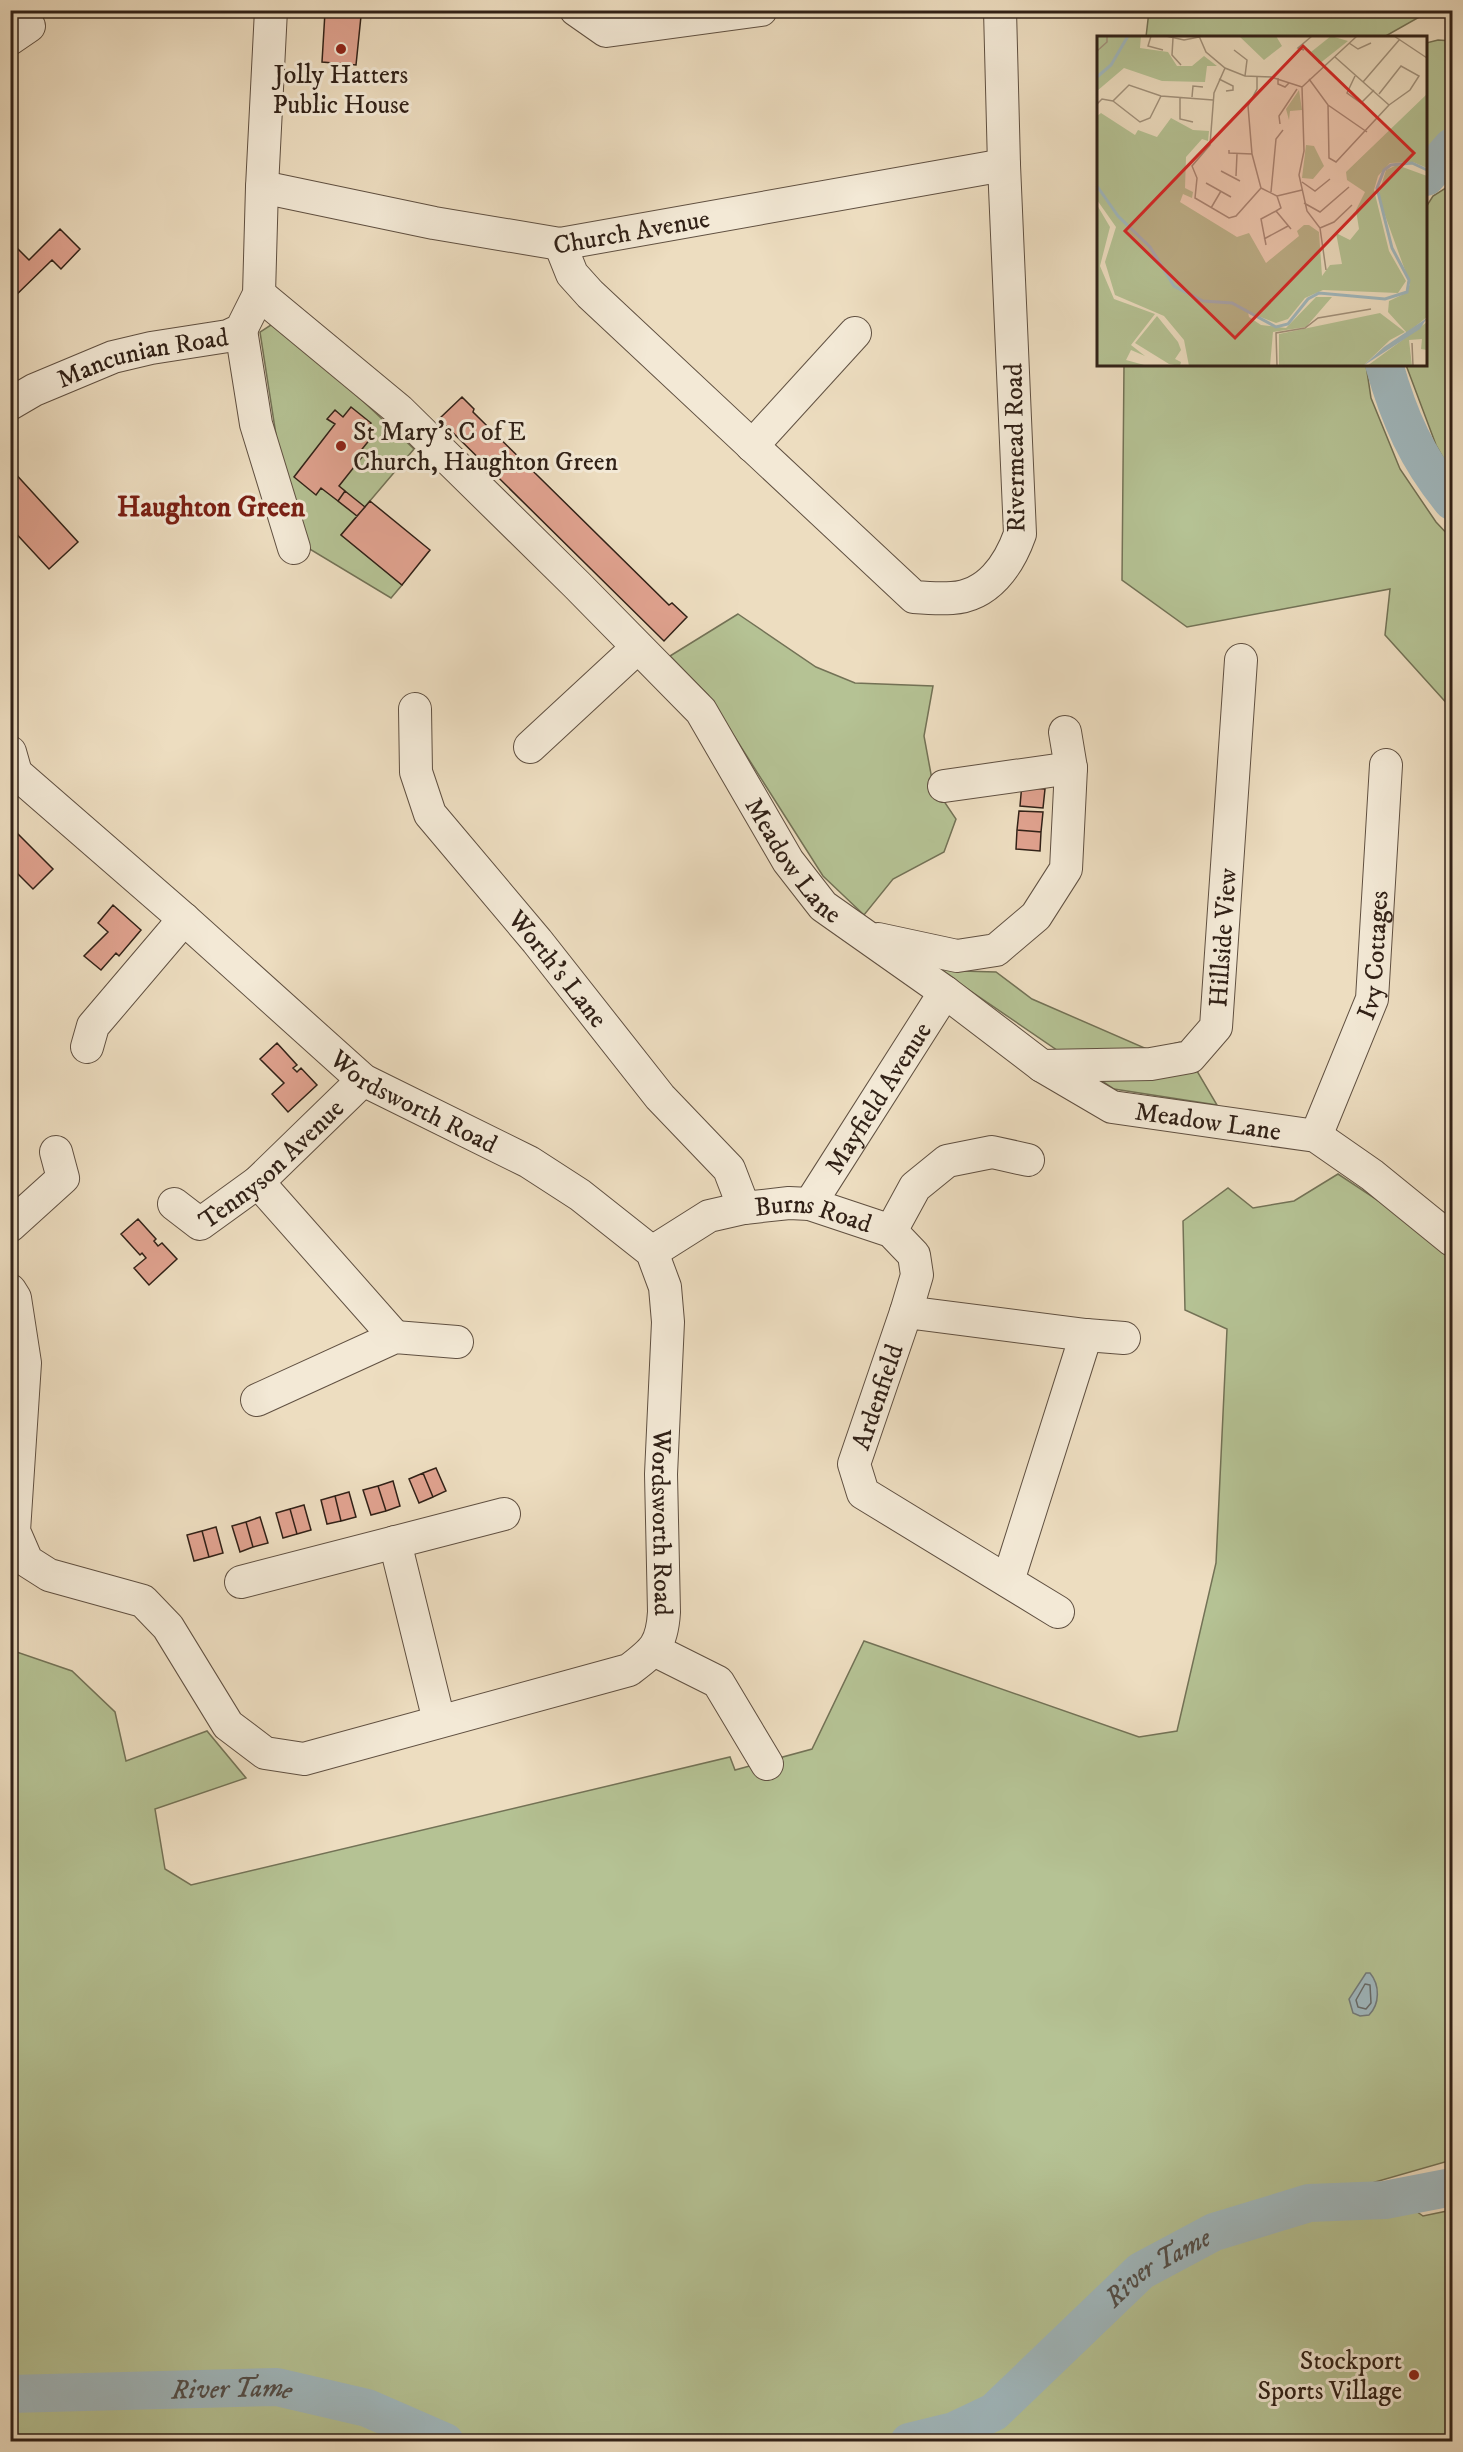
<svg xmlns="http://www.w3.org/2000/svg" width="1463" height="2452" font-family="'IM FELL DW Pica',serif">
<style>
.green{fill:#b5c294;stroke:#737256;stroke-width:1.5}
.water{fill:#a0b8be;stroke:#747c7b;stroke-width:1.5}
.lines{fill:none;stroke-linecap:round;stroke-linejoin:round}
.shore{stroke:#686c6a;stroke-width:1.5}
.river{stroke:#a0b8be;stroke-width:38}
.building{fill:#e0a28f;stroke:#312117;stroke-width:1.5}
.minor-casing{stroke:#605041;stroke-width:34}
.minor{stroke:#f3e9d6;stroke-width:32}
.poi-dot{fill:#8f2418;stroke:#f3e9d6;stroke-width:2}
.labels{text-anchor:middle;stroke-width:6;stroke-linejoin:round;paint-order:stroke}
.poi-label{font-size:26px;fill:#312117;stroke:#f3e9d6}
.street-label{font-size:26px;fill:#312117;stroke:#f3e9d6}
.water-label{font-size:27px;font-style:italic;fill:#524e49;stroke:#f3e9d6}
.quarter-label{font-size:28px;font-weight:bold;fill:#7a1f14;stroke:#f3e9d6}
.inset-river{fill:none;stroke:#a0b8be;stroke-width:3}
.inset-road{fill:none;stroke:#a2927c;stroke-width:1.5}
.view{fill:#d62828;fill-opacity:0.15;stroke:#d62828;stroke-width:3}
.inset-edge{fill:none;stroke:#312117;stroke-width:3}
</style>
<rect width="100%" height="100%" fill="#edddc0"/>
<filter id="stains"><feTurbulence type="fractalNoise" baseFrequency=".00333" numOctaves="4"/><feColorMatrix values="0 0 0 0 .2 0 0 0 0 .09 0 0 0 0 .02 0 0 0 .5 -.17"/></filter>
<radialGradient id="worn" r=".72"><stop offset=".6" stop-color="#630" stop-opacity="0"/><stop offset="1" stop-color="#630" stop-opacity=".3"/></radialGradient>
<path class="green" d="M1149 11V10L1430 11 1384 37H1146Z
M1438 40 1452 41V135L1426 163V43Z
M1452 184V474L1436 445 1406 365 1426 364V207L1433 196Z
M274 323 365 403 414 449 341 535 402 585 391 598 303 545 279 454 260 332Z
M1124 365H1366L1371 398 1400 469 1436 522 1452 539V778L1447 775 1451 708 1385 635 1390 589 1187 627 1122 580Z
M738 614 816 667 855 683 933 686 924 736 933 785 956 819 944 852 893 879 864 915 823 876 708 695 670 656Z
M931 964 961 971 996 972 1032 999 1149 1050 1180 1042 1217 1105 1114 1089Z
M1338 1174 1385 1205 1452 1258V2160L1375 2182 1423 2216 1452 2210V2441L11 2442V1650L72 1671 115 1712 126 1761 207 1731 246 1778 155 1809 165 1869 191 1885 730 1757 735 1770 812 1749 864 1641 1139 1737 1177 1731 1216 1563 1227 1329 1185 1310 1183 1221 1228 1188 1253 1208 1294 1201Z"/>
<path class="water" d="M1366 1973H1370C1380 1985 1380 2004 1369 2015L1360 2016 1353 2013 1349 1999Z"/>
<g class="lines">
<path class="shore" d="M1365 1984 1370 1985 1371 2003 1366 2009 1358 2007 1356 2000Z"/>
<g class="river">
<path d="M1426 177 1452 147"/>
<path d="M1384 364C1399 418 1417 458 1452 501"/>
<path id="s1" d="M10 2394 277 2387 367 2408 445 2442"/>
<path id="s2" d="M909 2442 954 2431 994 2412 1141 2271 1214 2232 1309 2203 1385 2200 1452 2187"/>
</g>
</g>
<path class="building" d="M325 12 361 16 356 65 322 62Z
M60 229 80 249 61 269 52 260 10 301V241L29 260Z
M462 397 474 409 473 412 669 605 672 603 687 617 664 641 439 419Z
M351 407 371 423 364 432 371 438 358 454 362 457 339 486 345 491 338 501 321 488 316 495 294 477 335 424 327 419 335 410 343 417Z
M12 470 78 542 49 569 10 527Z
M345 491 365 507 357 516 338 501Z
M370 501 430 550 402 585 341 535Z
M1022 783 1034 788 1045 789 1043 808 1020 806Z
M1019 811 1043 812 1041 832 1017 830Z
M10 826 53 869 33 889 10 866Z
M1017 830 1041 832 1040 851 1016 849Z
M113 905 141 930 119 956 116 953 101 970 84 956 108 932 98 923Z
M277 1043 297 1065 293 1068 297 1072 301 1068 317 1085 288 1112 272 1094 284 1083 260 1059Z
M138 1219 156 1239 154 1241 158 1246 162 1243 177 1259 149 1285 134 1268 146 1258 142 1253 140 1255 121 1234Z
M436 1468 446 1491 433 1497 423 1473Z
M423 1473 433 1497 419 1503 409 1479Z
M393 1481 400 1506 386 1511 378 1486Z
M378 1486 386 1511 371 1515 363 1490Z
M349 1492 356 1517 341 1521 335 1496Z
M335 1496 341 1521 327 1524 321 1500Z
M304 1505 311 1530 297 1534 290 1509Z
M290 1509 297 1534 283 1538 276 1513Z
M260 1517 268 1543 253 1547 246 1522Z
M246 1522 253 1547 240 1552 232 1526Z
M216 1527 223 1553 209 1557 202 1531Z
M202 1531 209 1557 194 1561 187 1535Z"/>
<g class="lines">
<g class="minor-casing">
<g id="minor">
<path d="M576 10 606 31 761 10"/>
<path d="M10 39 29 26"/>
<path id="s3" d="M262 187 434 223 560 244 1004 165"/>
<path d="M560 244 572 274 590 294 914 597C926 598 939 599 952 598 988 596 1009 565 1020 534L1004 165 1000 10"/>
<path id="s4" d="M259 294 399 410 577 585 701 711 788 861 823 906 945 992 1042 1066 1112 1107 1316 1136 1372 1175 1452 1240"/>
<path d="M241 330 256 424 294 548"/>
<path id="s5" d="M10 404 34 390 113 357 151 348 228 336 241 330 259 294 262 187 271 10"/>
<path d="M752 446 855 333"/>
<path id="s6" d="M415 709 416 772 430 814 537 941 660 1097 729 1169 744 1208"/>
<path d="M530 747 637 648"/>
<path id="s7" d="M10 752 16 773 184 919 363 1080 529 1162 580 1195 652 1252 665 1287 668 1322 661 1474 664 1612C662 1645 654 1651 629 1670L304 1759 265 1753 228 1725 168 1627 143 1601 49 1575 27 1561 14 1531 25 1363 15 1298 10 1290"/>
<path d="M944 786 1071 768"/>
<path d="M878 939 957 956 996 950 1036 916 1066 869 1071 768 1065 732"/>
<path d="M87 1047 93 1026 184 919"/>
<path id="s8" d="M1042 1066 1151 1064 1190 1057 1216 1027 1241 660"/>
<path id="s9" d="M1316 1136 1372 999 1386 765"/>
<path d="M258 1182 395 1337"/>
<path id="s10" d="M174 1204 200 1224 258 1182 363 1080"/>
<path id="s11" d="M810 1204 945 992"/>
<path d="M10 1226 63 1178 56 1152"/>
<path d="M891 1231 915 1187 947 1161 992 1152 1028 1160"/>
<path id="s12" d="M652 1252 709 1216 744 1208 789 1203 810 1204 891 1231 914 1255 917 1275 906 1312"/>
<path d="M257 1400 395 1337 457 1342"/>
<path d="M395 1542 439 1721"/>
<path d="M1008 1581 1086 1335"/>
<path d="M241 1582 504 1514"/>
<path id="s13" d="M1058 1612 863 1493 854 1464 906 1312 1086 1335 1124 1338"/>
<path d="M654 1650 718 1682 767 1764"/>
</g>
</g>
<use href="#minor" class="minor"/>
</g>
<g class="poi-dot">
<circle cx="341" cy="49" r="6"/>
<circle cx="341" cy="446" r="6"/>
<circle cx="1414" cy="2375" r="6"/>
</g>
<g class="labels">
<g class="poi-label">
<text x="341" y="83">Jolly Hatters<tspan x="341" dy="30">Public House</tspan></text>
<text x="353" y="440" text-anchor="start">St Mary's C of E<tspan x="353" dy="30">Church, Haughton Green</tspan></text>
<text x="1402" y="2369" text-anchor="end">Stockport<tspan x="1402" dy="30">Sports Village</tspan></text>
</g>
<g class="street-label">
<text dy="9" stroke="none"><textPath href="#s3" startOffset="376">Church Avenue</textPath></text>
<text dy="9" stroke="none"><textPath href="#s5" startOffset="142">Mancunian Road</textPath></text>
<text transform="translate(1014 448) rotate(-91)" y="9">Rivermead Road</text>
<text dy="9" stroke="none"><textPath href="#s4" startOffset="784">Meadow Lane</textPath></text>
<text dy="9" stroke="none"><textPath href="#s8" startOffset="278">Hillside View</textPath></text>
<text dy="9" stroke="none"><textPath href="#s9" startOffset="192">Ivy Cottages</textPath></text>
<text dy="9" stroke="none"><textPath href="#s6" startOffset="308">Worth's Lane</textPath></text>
<text dy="9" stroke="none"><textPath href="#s11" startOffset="126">Mayfield Avenue</textPath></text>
<text dy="9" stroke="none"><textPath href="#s7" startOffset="540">Wordsworth Road</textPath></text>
<text dy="9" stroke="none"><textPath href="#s4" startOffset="1288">Meadow Lane</textPath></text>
<text dy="9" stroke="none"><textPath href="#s10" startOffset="126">Tennyson Avenue</textPath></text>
<text dy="9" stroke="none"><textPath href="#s12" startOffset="174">Burns Road</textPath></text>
<text dy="9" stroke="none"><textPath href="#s13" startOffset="330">Ardenfield</textPath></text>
<text dy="9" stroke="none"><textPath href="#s7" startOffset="1096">Wordsworth Road</textPath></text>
</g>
<g class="water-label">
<text dy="9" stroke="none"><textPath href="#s2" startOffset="310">River Tame</textPath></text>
<text dy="9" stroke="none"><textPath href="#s1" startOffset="222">River Tame</textPath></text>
</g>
<g class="quarter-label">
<text x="211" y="516">Haughton Green</text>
</g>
</g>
<g transform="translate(1097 36)">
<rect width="330" height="330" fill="#edddc0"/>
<path d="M0 0H44L43 12 71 16 80 30H95L107 20 120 30H110L108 46 65 45 27 32 0 55ZM142 0H179L185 10 167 24ZM234 0 251 5 222 28 214 16ZM202 54 205 74 193 75 192 84 189 73ZM330 58V132L316 126 293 127 281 140 277 154 292 215 309 245 301 257 226 254 208 262 191 283 179 287 151 276 152 281 164 289 189 292 219 261H235L209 291 176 296 173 330H92L87 304 67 280 18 259 8 226 19 191 0 164V80L4 77 38 99 41 94 60 101 74 82 96 94 112 95 111 105 105 103 89 121 88 152 96 156 95 162 86 158 83 166 140 201 152 197 169 227 202 200 200 195 207 189H212L222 196 225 240 233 229 245 228 239 197 253 204 262 193 259 174 268 156 250 144 249 136ZM209 109 217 110 227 130 216 143 205 142ZM300 129 330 140V281L310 297 291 276 292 265 309 257 313 248 281 160 289 134ZM0 169 13 191 3 230 17 263 58 278 34 309 48 320 34 314 29 324 51 330H0ZM283 277 308 296 293 304 266 330H182V298ZM60 280 81 306 84 314 78 323 84 326 83 330 72 328 38 307ZM330 286V314L324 313 325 303 312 304 315 330H270Z" fill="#b5c294"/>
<path d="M330 282 323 293 266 330 287 311Z" fill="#a0b8be"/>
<path class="inset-river" d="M0 41 14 29 31 0M0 150 21 180 53 211 77 250 106 265 135 267 179 291 191 288 211 263 222 257 288 263 310 256 312 244 295 212 280 152 287 134 294 129 315 127 330 134"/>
<path class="inset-road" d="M54 0 51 10 66 14M69 0 87 4 102 1M102 0 109 16 128 32 148 40 174 41 205 51M297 0 330 22M76 2 75 19 84 29M252 7 261 13 274 7M137 14 150 24 148 40M207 14 201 12 215 0M0 15 10 6V0M128 32 117 57 113 109 95 130 100 142 98 162 132 182 139 180 164 152 155 118 151 70 160 53V41M258 40 250 57 264 67 277 54M181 42V48L188 51 192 47M122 43 136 50V54L129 55M212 43 231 69 270 96M266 46 303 3M205 51 207 115 202 139 210 175 223 192 229 234M205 51 260 0M282 58 304 30 322 40 313 54 292 69M64 60 53 82 43 86 16 65 32 49 64 60 116 64M83 61V83L96 86M95 61 96 50 106 51M0 68 5 63 16 65M231 69 232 122 239 126 292 69 238 21M183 88 182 80 200 53M132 114V117L155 118M124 135 143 145M139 140 140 118M205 146 218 155 233 143M109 147 134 161M164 152 180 160 184 172 179 175M174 156 179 103 186 94M180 160 205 154M207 167 223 176 252 151M114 172 124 155M223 192 237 186 255 169M167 203 191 190M169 209 164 183 179 175 194 193M315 307 316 330M180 330 179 297 208 292 221 282 274 273"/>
<path class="view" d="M206 10 317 117 138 302 28 195Z"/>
<rect width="330" height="330" class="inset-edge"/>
</g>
<rect width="1463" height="2452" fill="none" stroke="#edddc0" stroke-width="36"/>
<rect x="12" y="12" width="1439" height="2428" fill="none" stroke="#312117" stroke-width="3"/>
<rect x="18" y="18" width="1427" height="2416" fill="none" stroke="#312117" stroke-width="1.5"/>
<rect width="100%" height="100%" filter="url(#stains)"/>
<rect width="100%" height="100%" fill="url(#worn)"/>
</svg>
